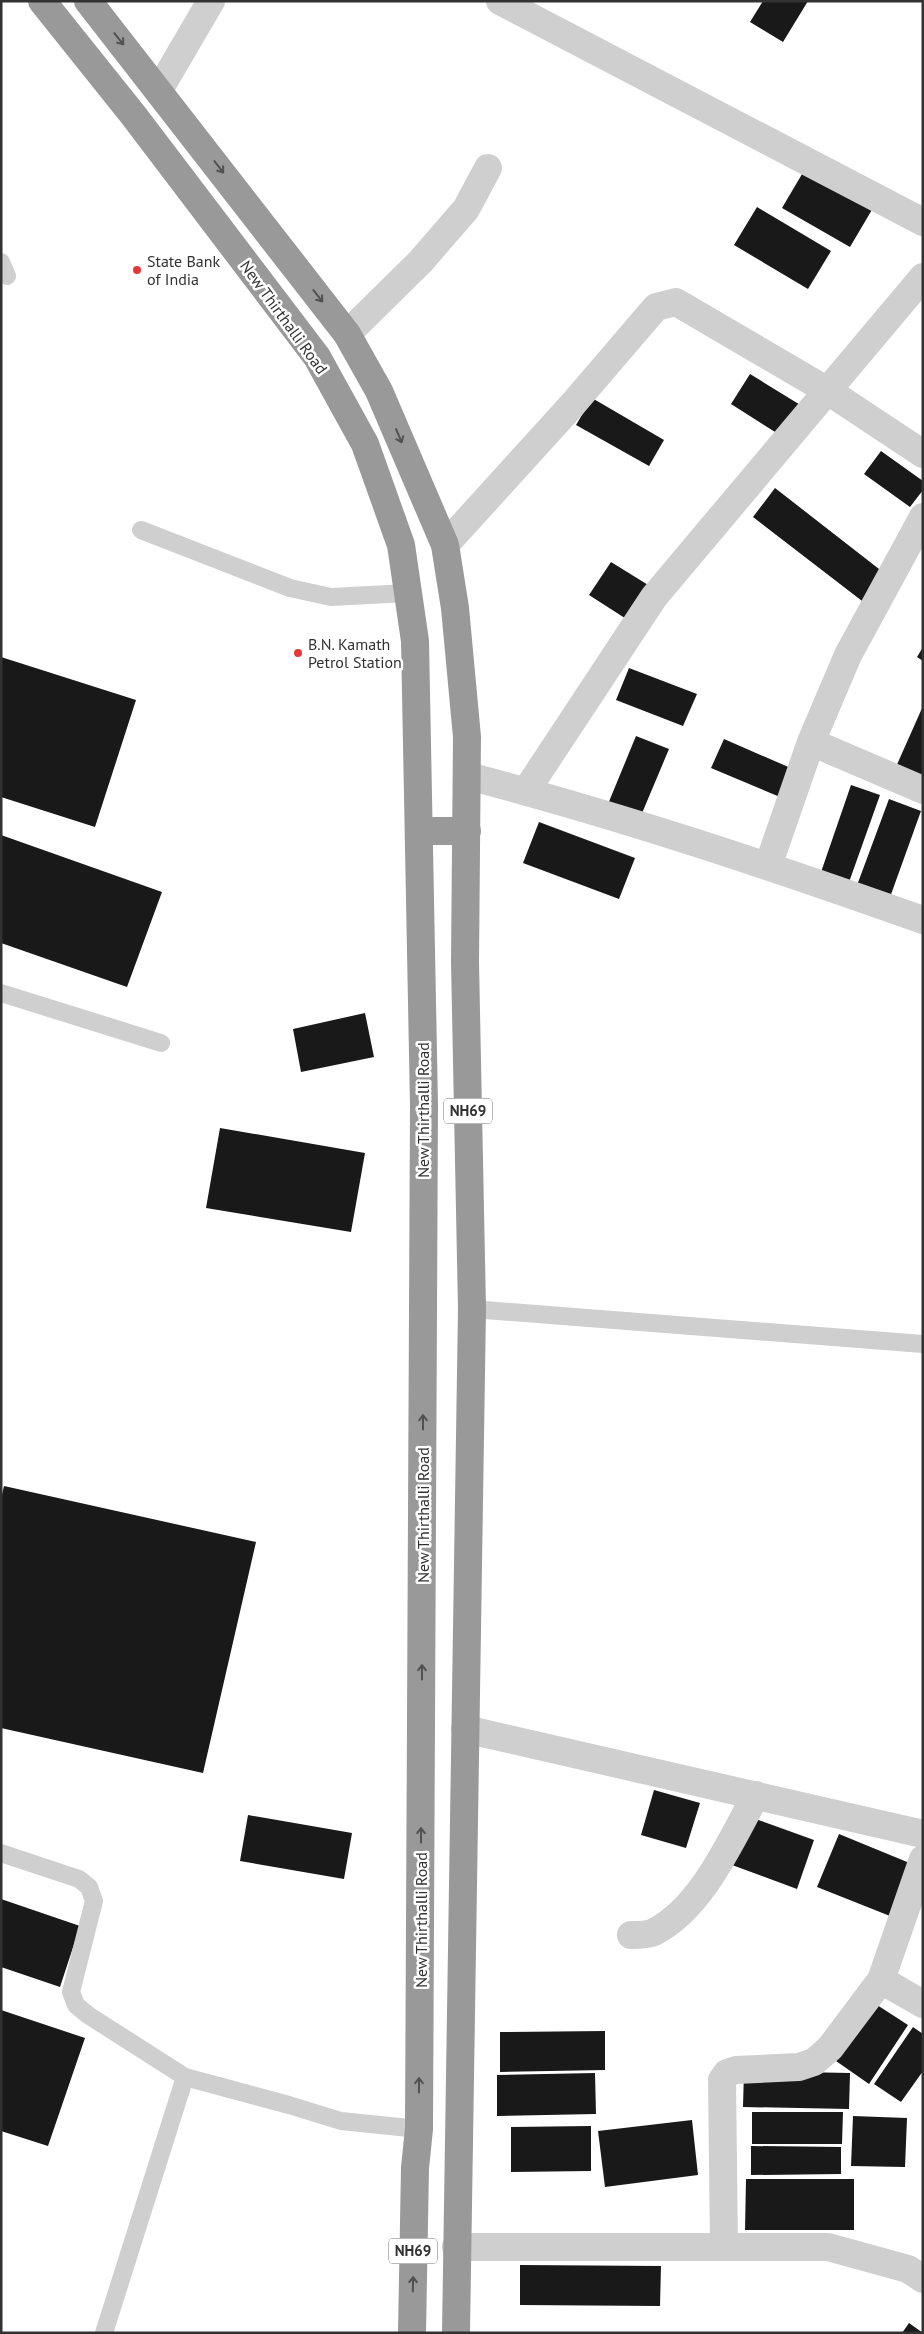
<svg xmlns="http://www.w3.org/2000/svg" width="924" height="2334" font-family="'PT Sans',sans-serif">
<style>
.building{fill:#191919}
.lines{fill:none;stroke-linecap:round;stroke-linejoin:round}
.lane{stroke:#cfcfcf;stroke-width:18}
.street{stroke:#cfcfcf;stroke-width:28}
.highway{stroke:#999;stroke-width:28}
.oneway{stroke:#515151}
.poi-dot{fill:#e53737;stroke:#fff;stroke-width:2}
.labels{text-anchor:middle;stroke-width:5;stroke-linejoin:round;paint-order:stroke}
.shield{fill:#fff;stroke:#707070;stroke-width:1}
.shield-label{font-size:15px;font-weight:bold;fill:#323232}
.poi-label{font-size:16px;fill:#323232;stroke:#fff;text-anchor:start}
.street-label{font-size:16px;fill:#323232;stroke:#fff}
</style>
<rect width="100%" height="100%" fill="#fff"/>
<path class="building" d="M763 1H808L783 42 750 22Z
M805 169 873 208 850 247 782 208Z
M757 207 831 251 808 289 734 245Z
M750 374 802 406 783 437 731 404Z
M592 398 664 440 649 466 576 425Z
M881 451 923 481V490L910 507 864 474Z
M775 488 888 576 866 604 753 517Z
M611 562 653 588 631 622 589 595Z
M923 647V661L917 657Z
M1 657 136 700 95 827 1 797Z
M629 668 697 694 683 726 616 700Z
M923 706V780L895 769Z
M636 736 669 749 640 818 608 804Z
M724 739 793 769 780 797 711 768Z
M851 785 880 795 848 885 820 875Z
M889 799 921 811 889 900 856 888Z
M539 822 635 858 619 899 523 863Z
M1 835 162 892 127 987 1 943Z
M365 1013 374 1057 301 1072 293 1029Z
M220 1128 365 1153 351 1232 206 1208Z
M4 1486 256 1542 203 1773 1 1728V1499Z
M654 1790 700 1803 686 1848 641 1835Z
M248 1815 352 1833 344 1879 240 1861Z
M750 1817 814 1840 797 1889 732 1865Z
M839 1834 912 1864 890 1916 817 1887Z
M1 1899 80 1926 60 1987 1 1967Z
M874 2003 908 2025 869 2084 836 2061Z
M1 2010 85 2038 48 2146 1 2131Z
M913 2027 923 2034V2071L901 2102 874 2084Z
M605 2031V2070L500 2072V2032Z
M744 2071 850 2073 849 2109 743 2107Z
M595 2073 596 2114 497 2116V2075Z
M752 2112H843L842 2144H752Z
M853 2116 907 2118 905 2167 851 2166Z
M692 2120 698 2175 605 2187 598 2131Z
M591 2126V2171L511 2172V2127Z
M751 2146 841 2147V2174L751 2175Z
M746 2179H854V2230H745Z
M520 2265 661 2266 660 2306 520 2305Z
M909 2323 923 2333H902Z"/>
<g class="lines">
<path class="lane" d="M1 262 7 276
M141 530 290 588 331 597 408 593
M1 993 161 1043
M472 1309 923 1344
M1 1853 79 1879 89 1887 94 1901 71 1992 76 2005 88 2015 185 2077
M104 2333 185 2077 289 2105 341 2121 419 2129"/>
<path class="street" d="M500 1 923 222
M159 90 211 1
M347 334 421 261 466 209 488 168
M445 545 573 404 656 307 676 302 828 391 923 454
M811 742 923 790
M468 776C622 816 773 867 923 920
M526 791 654 597 923 277
M768 866 811 742 848 655 923 517
M465 1729 923 1834
M631 1935C638 1935 648 1935 654 1932 702 1908 731 1840 756 1795
M881 1980 923 2004
M456 2247H828L908 2269 923 2279
M724 2247 722 2080 727 2073 736 2070 799 2067 814 2062 830 2048 881 1980 923 1859"/>
<path class="highway" d="M42 1 134 116 317 357 365 444 401 545 415 641 424 1105 419 2129 415 2168 412 2333
M88 1 347 334 379 391 445 545 455 608 467 737 465 962 472 1309 456 2333
M420 831H467"/>
</g>
<defs><path id="oneway-shaft" d="M-6 0H5M1.5-3L5.5 0L1.5 3" fill="none" stroke-width="1.6" stroke-linecap="round" stroke-linejoin="round" transform="scale(1.25)"/></defs>
<g class="oneway">
<use href="#oneway-shaft" transform="translate(119 39) rotate(51)"/>
<use href="#oneway-shaft" transform="translate(219 167) rotate(52)"/>
<use href="#oneway-shaft" transform="translate(318 296) rotate(52)"/>
<use href="#oneway-shaft" transform="translate(399 436) rotate(67)"/>
<use href="#oneway-shaft" transform="translate(423 1422) rotate(-90)"/>
<use href="#oneway-shaft" transform="translate(422 1672) rotate(-90)"/>
<use href="#oneway-shaft" transform="translate(421 1835) rotate(-90)"/>
<use href="#oneway-shaft" transform="translate(419 2085) rotate(-90)"/>
<use href="#oneway-shaft" transform="translate(413 2284) rotate(-89)"/>
</g>
<g class="poi-dot">
<circle cx="137" cy="270" r="5"/>
<circle cx="298" cy="653" r="5"/>
</g>
<g class="labels">
<g class="shield">
<rect x="444" y="1098.5" width="48" height="25" rx="4"/>
<rect x="389" y="2238.5" width="48" height="25" rx="4"/>
</g>
<g class="shield-label">
<text x="468" y="1116">NH69</text>
<text x="413" y="2256">NH69</text>
</g>
<g class="poi-label">
<text x="147" y="267">State Bank<tspan x="147" dy="18">of India</tspan></text>
<text x="308" y="650">B.N. Kamath<tspan x="308" dy="18">Petrol Station</tspan></text>
</g>
<g class="street-label">
<text transform="translate(284 317) rotate(54)" y="6">New Thirthalli Road</text>
<text transform="translate(423 1110) rotate(-90)" y="6">New Thirthalli Road</text>
<text transform="translate(423 1515) rotate(-90)" y="6">New Thirthalli Road</text>
<text transform="translate(421 1920) rotate(-90)" y="6">New Thirthalli Road</text>
</g>
</g>
<rect width="924" height="2334" fill="none" stroke="#323232" stroke-width="5"/>
</svg>
